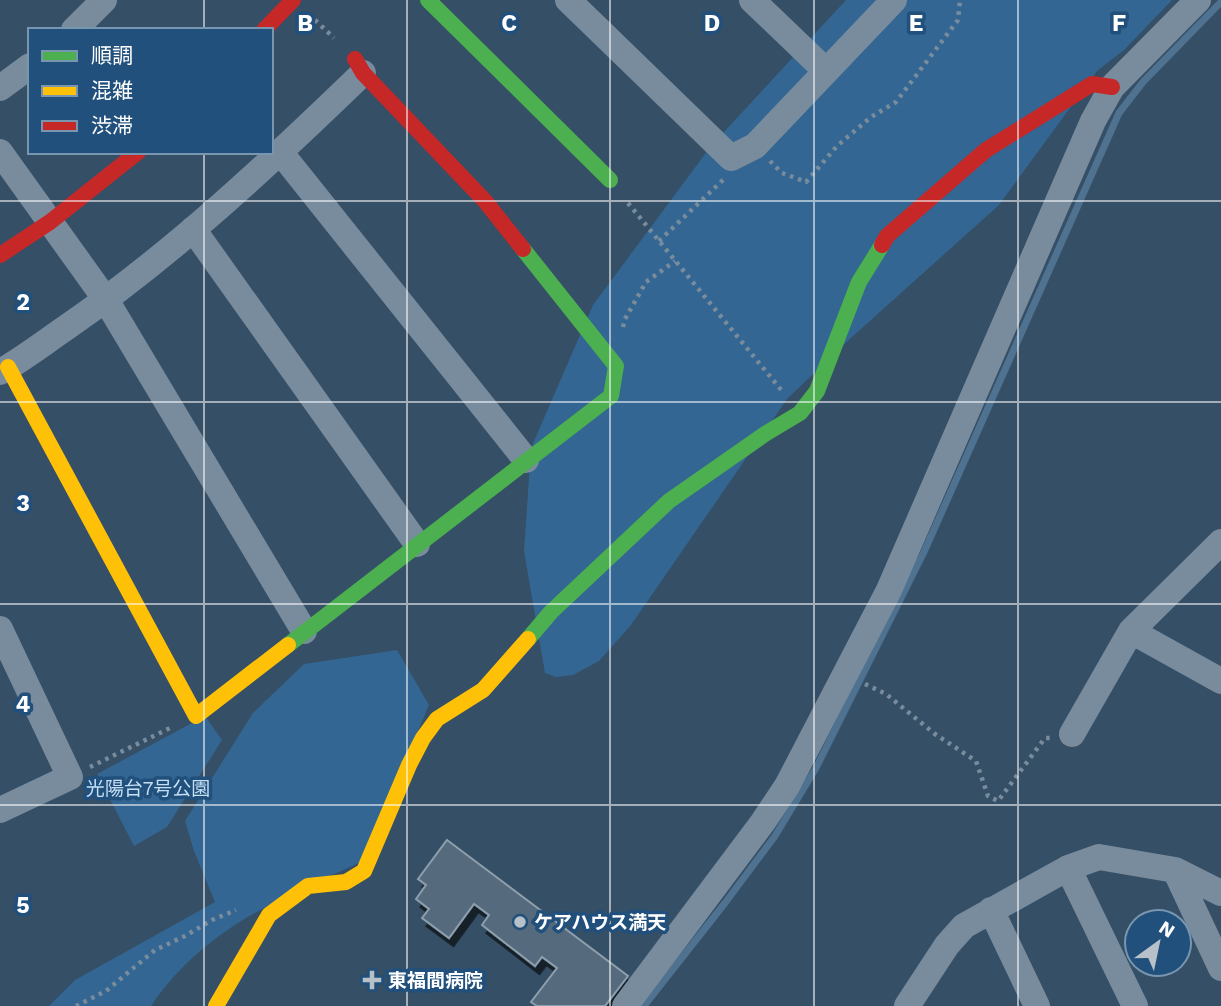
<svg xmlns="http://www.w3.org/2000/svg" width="1221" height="1006" font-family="'Work Sans','Noto Sans JP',sans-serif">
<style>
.green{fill:#336692}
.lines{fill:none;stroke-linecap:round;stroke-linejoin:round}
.stream{stroke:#4e7290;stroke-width:7}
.building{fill:#566a7d;stroke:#8d9eac;stroke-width:2;filter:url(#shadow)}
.path{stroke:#798c9d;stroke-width:4.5;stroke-dasharray:3.5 5;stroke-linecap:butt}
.street{stroke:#798c9d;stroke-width:26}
.fast{stroke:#4caf50;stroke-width:16}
.slow{stroke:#ffc107;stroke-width:16}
.jam{stroke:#c62828;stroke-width:16}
.grid{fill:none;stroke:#fff;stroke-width:2;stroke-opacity:0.55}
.poi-dot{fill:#b8c1c9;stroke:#20507b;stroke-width:2.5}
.labels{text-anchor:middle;stroke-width:7;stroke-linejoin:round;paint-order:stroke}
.park-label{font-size:19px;fill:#c5dff5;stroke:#20507b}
.poi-label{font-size:19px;font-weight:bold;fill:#fff;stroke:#20507b;text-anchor:start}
.grid-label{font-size:23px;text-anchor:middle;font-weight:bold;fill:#fff;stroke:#20507b;stroke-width:7;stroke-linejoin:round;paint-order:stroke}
</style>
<defs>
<filter id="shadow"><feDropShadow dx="4.5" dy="8" stdDeviation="0" flood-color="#0009"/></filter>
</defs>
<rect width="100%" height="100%" fill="#354f66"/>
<path class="green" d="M846 0H1172L1124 50 1097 71 999 205 852 337 787 399 631 625 599 661 573 675 556 677 545 673 524 551 531 448 593 305 711 146Z
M397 650 429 705 363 861C280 899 205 927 151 1006H49L75 980 215 902 194 851 185 821 253 713 304 664Z
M205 716 222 740 167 827 134 846 97 774Z"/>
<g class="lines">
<path class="stream" d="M644 1006 725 903 775 836 816 768 924 552 1119 113 1143 82 1221 2"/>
</g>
<path class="building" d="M447 840 628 976 605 1006H537L531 1002 557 968 542 957 535 966 482 925 489 915 474 904 449 938 422 918 429 909 416 899 426 885 418 879Z"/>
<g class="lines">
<path class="path" d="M315 20 334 38
M770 161 782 173 806 182 837 146 871 117 896 102 958 20 960 0
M628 203 782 391
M659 241 725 178
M623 327 625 319 646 282 675 261
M865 684 886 694 935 734 976 761 988 796 998 801 1045 738H1051
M90 767 170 728
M76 1006 106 991 155 950 185 936 212 920 236 910"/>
<path class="street" d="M568 0 731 158 755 146 894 0
M752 0 826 71
M74 30 104 0
M0 88 30 66
M0 152 106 300 304 631
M281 153 526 460
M193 229 417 544
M0 372C23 359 45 342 67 327 174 253 270 163 363 73
M0 629 70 777 0 810
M1131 631 1221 681
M1072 734 1131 631 1221 542
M1068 868 1135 1006
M1175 870 1221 968
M991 910 1037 1006
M625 1006 763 822 787 786 889 590 1093 121 1112 87 1198 0
M907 1006 947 945 964 926 1068 868 1099 857 1175 870 1221 893"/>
<path class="fast" d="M428 0 610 180
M528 639 551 612 669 501 765 434 800 413 817 391 859 282 882 245
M288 645 611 396 616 366 523 249"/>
<path class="slow" d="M8 367 196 716 288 645
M216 1006 269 915 308 886 346 882 364 871 409 765 423 738 437 719 483 690 528 639"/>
<path class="jam" d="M264 30 293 0
M355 59 363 73 485 201 523 249
M882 245 887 236 986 150 1092 84 1112 87
M0 255 50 222 138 152"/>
</g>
<path class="grid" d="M204 0V30M407 0V1006M610 0V1006M814 0V1006M1018 0V1006M204 152V1006M0 201H1221M0 402H1221M0 604H1221M0 805H1221"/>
<g class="poi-dot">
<circle cx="520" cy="922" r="7"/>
<path d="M368.5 969.5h7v7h7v7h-7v7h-7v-7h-7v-7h7z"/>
</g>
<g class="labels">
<g class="park-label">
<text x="148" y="795">光陽台7号公園</text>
</g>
<g class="poi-label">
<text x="534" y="929">ケアハウス満天</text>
<text x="388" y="987">東福間病院</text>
</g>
</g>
<g class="grid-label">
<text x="305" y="31">B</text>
<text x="509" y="31">C</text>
<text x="712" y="31">D</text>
<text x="916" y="31">E</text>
<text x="1119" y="31">F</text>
<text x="23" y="310">2</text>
<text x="23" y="511">3</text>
<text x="23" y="712">4</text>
<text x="23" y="913">5</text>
</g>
<rect x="28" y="28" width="245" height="126" fill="#20507b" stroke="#7996b0" stroke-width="2"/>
<rect x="42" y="51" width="35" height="10" fill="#4caf50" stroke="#7996b0" stroke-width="2"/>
<text x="91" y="63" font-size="21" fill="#ffffff">順調</text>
<rect x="42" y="86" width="35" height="10" fill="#ffc107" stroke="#7996b0" stroke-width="2"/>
<text x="91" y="98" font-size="21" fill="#ffffff">混雑</text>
<rect x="42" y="121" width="35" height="10" fill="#c62828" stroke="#7996b0" stroke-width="2"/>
<text x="91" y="133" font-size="21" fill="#ffffff">渋滞</text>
<g transform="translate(1158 943) rotate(33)"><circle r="33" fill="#20507b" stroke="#7996b0" stroke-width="2"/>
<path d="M0-5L12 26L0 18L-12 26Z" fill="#b8c1c9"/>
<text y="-10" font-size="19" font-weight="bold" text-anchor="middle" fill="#ffffff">N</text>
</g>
</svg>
